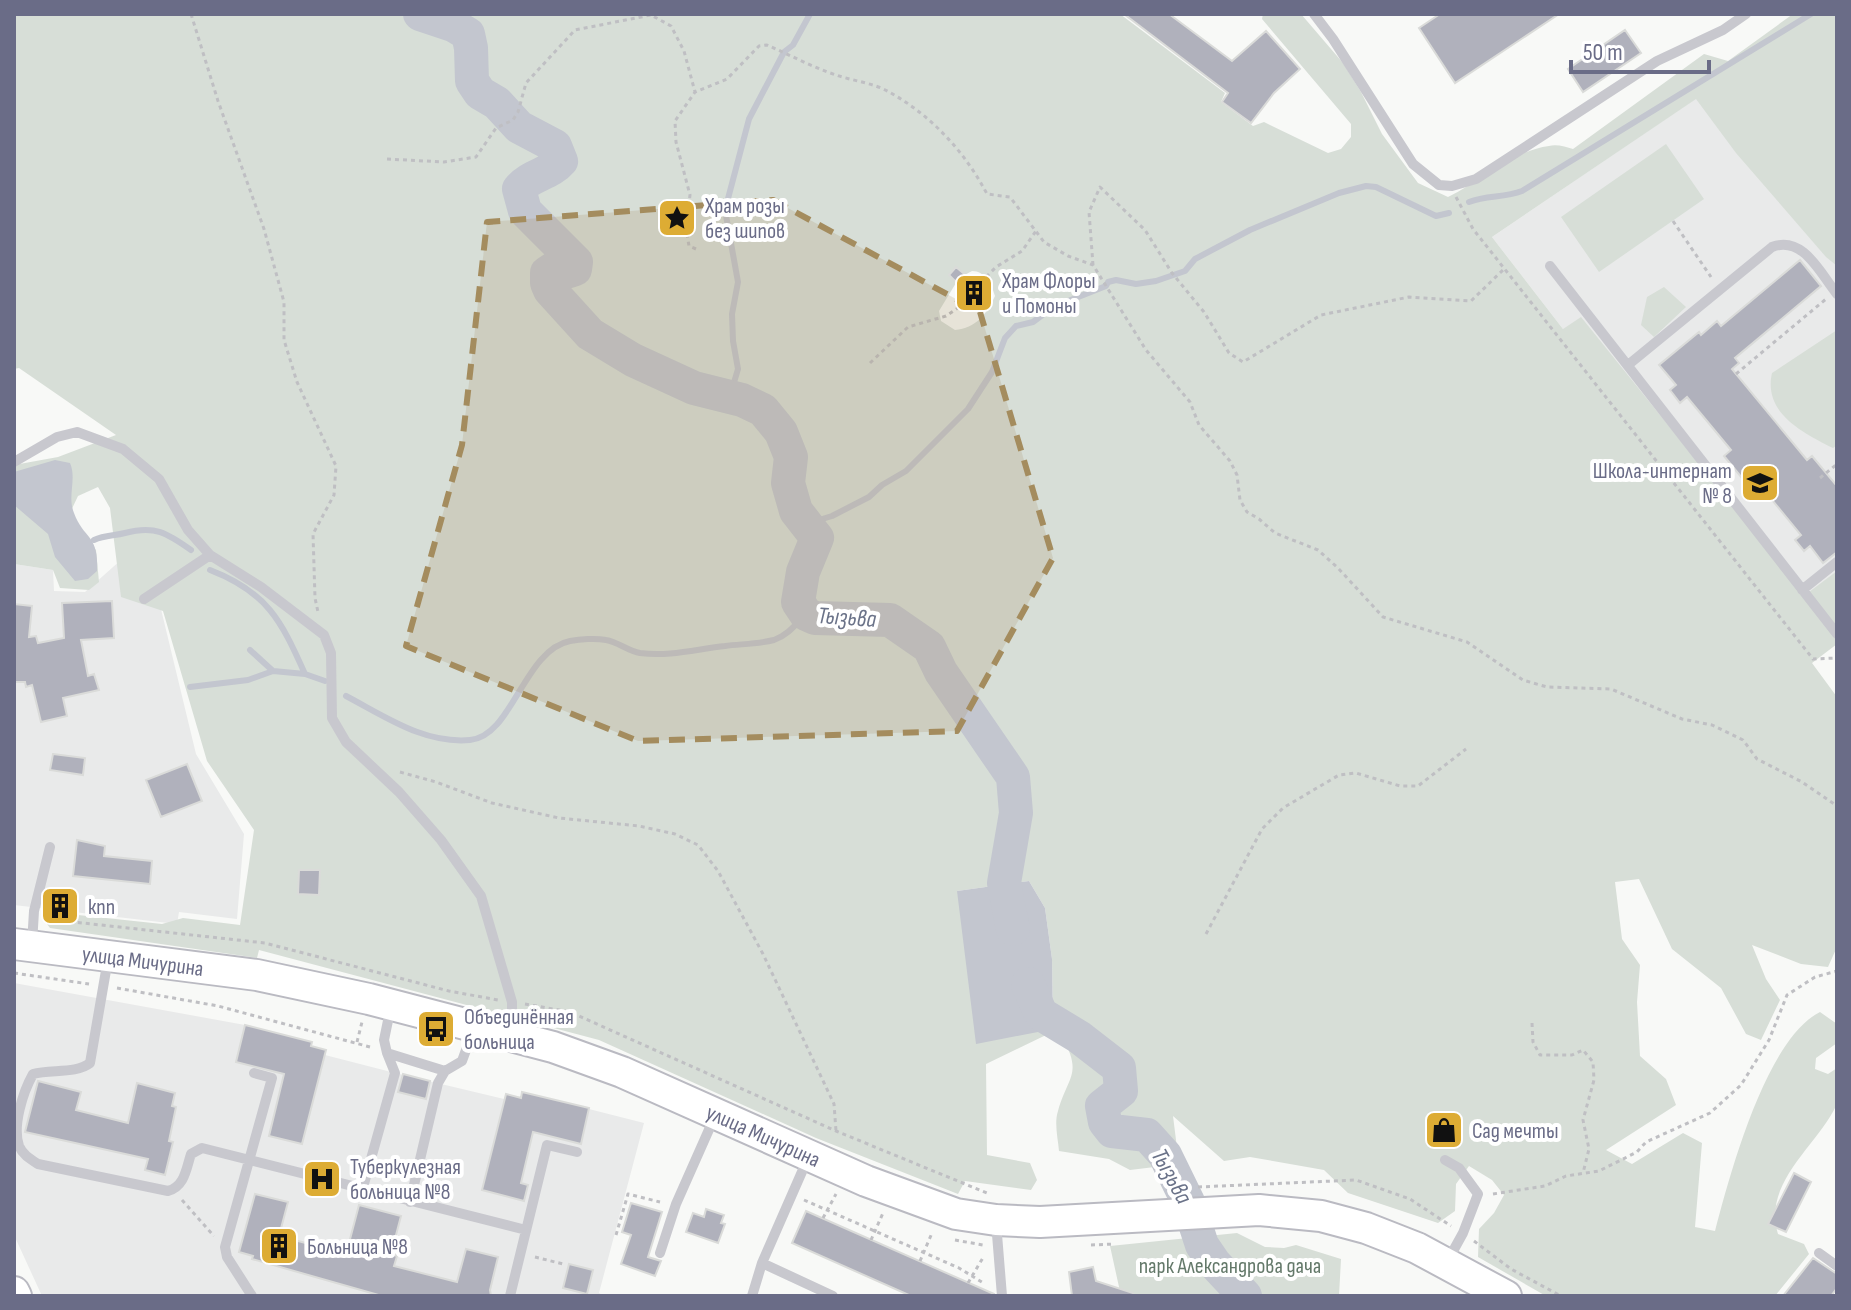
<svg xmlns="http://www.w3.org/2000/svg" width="1851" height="1310" font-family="'Sofia Sans Condensed',sans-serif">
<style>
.built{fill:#e9eaea}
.green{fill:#d7ded7;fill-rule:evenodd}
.water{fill:#c3c6cf}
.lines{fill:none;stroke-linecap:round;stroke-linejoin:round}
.stream{stroke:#c3c6cf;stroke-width:6}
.river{stroke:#c3c6cf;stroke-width:34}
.building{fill:#b0b1bc;stroke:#dadbd9;stroke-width:2}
.secondary-casing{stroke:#babac2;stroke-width:34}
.path{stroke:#bfbfc3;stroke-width:3;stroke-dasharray:4 4;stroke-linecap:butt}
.lane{stroke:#c8c8ce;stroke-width:10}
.secondary{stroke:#fff;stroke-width:30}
.marked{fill:#a48c5e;fill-opacity:0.2;stroke:#a48c5e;stroke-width:6;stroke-dasharray:16 10;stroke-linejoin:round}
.labels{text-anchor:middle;stroke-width:8;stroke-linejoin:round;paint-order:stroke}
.poi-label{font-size:22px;fill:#6a6c87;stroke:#fff;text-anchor:start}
.street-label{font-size:22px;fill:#6a6c87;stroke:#fff}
.park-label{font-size:22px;fill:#64796a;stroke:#fff}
.water-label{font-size:24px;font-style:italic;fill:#6b7389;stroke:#fff}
</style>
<rect width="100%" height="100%" fill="#f8f9f7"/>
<path class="built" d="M1837 14V636L1563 329 1492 237 1704 93Z
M122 559 160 605 196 754 244 834 237 919 179 912 177 924 14 905V564L53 570 54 591 85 592Z
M14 983 245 1025 312 1042 311 1046 325 1055 395 1073 504 1099 506 1094 521 1097 522 1092 644 1123 599 1293 604 1296H42L14 1235Z"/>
<path class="green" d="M14 14H1120L1225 93 1221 102 1253 126 1264 122 1328 153 1341 149 1351 137V124L1262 19 1263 14H1301L1343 63 1361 92 1382 134 1418 183 1448 197C1481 181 1512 151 1549 146 1557 144 1566 147 1573 149L1704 54 1728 61 1793 14H1837V266L1826 257 1736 153 1696 99 1492 237 1563 329 1581 317 1805 595 1837 571V644L1812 663 1837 697V947L1828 967 1801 964 1752 945 1766 979 1780 1000 1761 1040 1746 1034 1721 988 1672 949 1639 879 1615 882 1622 939 1640 965 1637 1002 1640 1056 1666 1079 1676 1105 1606 1150 1632 1164 1683 1133 1702 1143 1695 1227 1715 1231C1730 1174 1766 1039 1820 1012L1837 1024V1043L1816 1058 1815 1069 1828 1074 1837 1068C1837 1079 1840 1096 1836 1106 1817 1146 1762 1183 1778 1234L1804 1244 1809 1254 1775 1296H1546L1478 1257 1479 1229 1494 1213 1504 1195 1492 1180 1469 1166 1456 1184 1455 1211 1438 1223 1348 1193 1324 1170 1250 1157 1224 1161 1173 1116 1179 1164 1130 1170 1109 1159 1059 1151C1058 1139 1054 1123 1058 1111 1068 1076 1083 1074 1062 1037L1044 1036 986 1064 987 1155 1030 1163 1037 1180 1031 1190 965 1181 958 1194 816 1138 599 1040 259 950 257 958 50 928 47 924 50 912 162 924 183 918 240 925 254 830 207 761 163 611 121 597 110 508 98 487 78 496 68 517 96 550 99 582 89 590 60 588 53 570 14 564V465L58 457 116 435 19 368 14 369ZM972 271C985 271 992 285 995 296 986 315 976 328 955 330L941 321 939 311 959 278ZM1029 881 1045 908 1052 959 1053 1021 957 891Z
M1666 144 1704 199 1599 272 1561 217Z
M1664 287 1686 307 1654 337 1641 325 1647 297Z
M1837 330V445L1833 448C1802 432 1763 413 1772 373Z
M1237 1233 1265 1247 1284 1248 1296 1245 1341 1259 1339 1296H1121L1110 1246Z"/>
<path class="water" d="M55 460 70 463C77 479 67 496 74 513 84 540 99 534 97 571L88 579 75 581 55 557 48 534 14 505V472Z
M1029 881 1045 908 1052 959 1053 1021 1043 1031 976 1044 957 891Z"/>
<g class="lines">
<path class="stream" d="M1469 202C1487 195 1504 198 1522 191L1811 14
M730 396 738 369 733 341 732 314 738 282 725 210 749 119 784 52 793 45 810 14
M804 519 819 520 832 516 869 497 882 485 906 471 968 409 992 372 1005 338 1016 326 1033 322 1053 307 1106 286 1108 282 1116 280 1136 284 1156 281 1185 271 1195 259 1250 230 1339 193 1366 186 1376 187 1436 216 1449 213
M94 540C105 535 114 536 125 533 155 525 167 533 191 550
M210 570C267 592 281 620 305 674
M250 650 273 671
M190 687 248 680 273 671 305 674 325 681
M346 696C386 717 424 744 470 740 512 737 524 650 570 641 580 639 596 638 606 640 618 642 628 651 640 653 669 657 697 649 725 646 740 644 759 644 774 640 788 635 796 624 806 614"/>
<path class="river" d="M420 14 453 25 468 34 471 48 472 81 480 93 497 103 519 127 555 146 561 161C550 174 530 175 519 189L525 211 576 262 575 269 569 271 553 269 547 273V283L550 290 590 334 633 360 694 388 742 400 763 410 781 432 791 457 788 483 796 511 817 538 803 572 798 602 806 614 815 618 890 620 929 647 941 672 1013 777 1016 813 1004 883 1013 929
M1028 984 1041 1014 1079 1037 1119 1068 1121 1091 1102 1106 1105 1122 1112 1131 1147 1135 1165 1155 1188 1202 1202 1245 1215 1264 1245 1296"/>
</g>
<path class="building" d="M1124 14H1169L1232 61 1266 31 1300 69 1274 93 1251 123 1222 102 1228 93Z
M1440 14H1559L1455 83 1419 28Z
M1625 30 1641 53 1583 92 1568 69Z
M1800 260 1821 286 1735 358 1739 363 1732 369 1807 460 1812 456 1837 486V552L1823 563 1810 546 1804 551 1795 540 1801 535 1749 472 1742 478 1724 456 1731 450 1687 397 1680 403 1670 390 1676 385 1659 365 1699 332 1701 335 1717 321 1721 326Z
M956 267 988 294 979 305 976 306 961 294 963 289 949 275Z
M112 601 114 638 81 640 88 676 94 674 99 690 63 698 67 716 41 722 32 685 26 687 25 682H14V604L32 606 29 637 36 636 38 643 64 638 62 603Z
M53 754 85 758 83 775 50 770Z
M187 764 202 801 161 817 146 780Z
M77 840 105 846 104 856 152 861 150 884 73 876Z
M299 870H320L319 895 298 894Z
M245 1025 312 1042 311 1046 326 1050 302 1144 269 1136 284 1074 236 1062Z
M403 1074 430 1081 426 1099 398 1092Z
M38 1081 81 1092 76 1110 128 1123 137 1083 175 1093 172 1106 176 1107 169 1141 173 1142 165 1175 145 1170 148 1159 25 1132Z
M522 1092 589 1108 581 1144 533 1132 521 1183 528 1185 524 1201 482 1190 506 1094 521 1098Z
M1794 1173 1811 1182 1786 1232 1768 1224Z
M255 1194 288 1202 279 1236 340 1252 343 1241 349 1243 359 1205 401 1216 391 1254 397 1256 394 1266 457 1282 466 1249 498 1257 490 1290 491 1296H382L252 1259 253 1256 239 1252Z
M631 1203 662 1212 648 1257 661 1261 655 1276 621 1264 631 1235 622 1232Z
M706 1209 724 1215 721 1223 725 1224 718 1243 686 1232 693 1213 704 1217Z
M806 1211 994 1294V1296H911L792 1243Z
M1813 1258 1837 1274V1288L1831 1296H1783Z
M569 1264 593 1270 587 1294 563 1288Z
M1093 1267 1096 1281 1133 1293V1296H1072L1069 1272Z"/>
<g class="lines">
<g class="secondary-casing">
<g id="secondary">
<path id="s1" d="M14 944 257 975 369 999 553 1047 622 1072 866 1181 956 1214 996 1220 1040 1222 1259 1210 1321 1216 1366 1228 1417 1248 1506 1296"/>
<path d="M14 1292 16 1296"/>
</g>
</g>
<path class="path" d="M191 14 218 101 264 229 284 302V340L297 382 336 466 334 495 313 534 315 598 318 612
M387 159 444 162 476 157 496 128 513 120 518 112 526 83 575 30 651 15 671 26 684 51 695 92
M1456 197 1473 229 1813 659 1837 658
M1673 221 1711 277
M696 249 689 246 686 228 690 195 676 142 675 121 695 92 727 79 759 46 767 45C790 55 812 67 836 75 853 81 874 83 889 92 931 115 965 152 987 194L1010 197 1044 242 1068 256 1093 265 1146 350 1190 402 1199 425 1230 461 1237 475 1240 500 1247 512 1259 519 1275 533 1318 550 1338 568 1383 617 1467 642 1523 680 1547 687 1611 689 1682 719 1712 725 1743 740 1757 759 1802 782 1837 806
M1093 265 1089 212 1100 187 1145 230 1172 273 1204 312 1229 353 1243 362 1321 315 1409 297 1471 301 1504 269
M870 363 908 327 946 316 965 303 957 291 968 276 983 280 996 267 1022 251 1036 231
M1736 374 1826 299
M1820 478 1837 464
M400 772 436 782 492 803 559 818 639 826 675 834 698 845 718 871 763 954 834 1104 836 1131
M46 919 265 943 449 991 498 1000
M1206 934 1262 829 1283 808 1339 775 1356 773 1400 786H1418L1466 749
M14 973 89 984
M117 988 218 1006 370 1047
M525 1004 570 1012 836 1131 987 1193
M1532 1023 1533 1042 1540 1055H1572L1583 1050 1593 1062 1594 1080 1583 1120 1589 1149 1583 1173
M357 1042 362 1022
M1198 1187 1356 1180 1410 1199 1451 1226
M1493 1194 1545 1186 1566 1176 1599 1171 1637 1152 1646 1142 1710 1113 1741 1085 1769 1040 1787 995 1815 977 1837 971
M182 1200 214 1236
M804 1200 959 1268 985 1284
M823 1218 836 1194
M616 1235 628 1194 660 1202
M871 1240 883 1213
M955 1240 983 1245
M1474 1241 1511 1269 1561 1296
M1091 1245 1115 1244
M535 1257 563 1264
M920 1261 932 1233
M968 1283 984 1256"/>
<path class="lane" d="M1314 14 1333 39 1413 164 1439 185 1452 186 1476 179 1657 61 1723 30 1746 14
M1550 266 1837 634
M1628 365 1772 247C1803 235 1820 273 1837 294
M14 462 57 437 77 432 123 449 159 479 188 530 210 555 261 587 324 635 331 653 332 718 346 742 399 792 441 840 481 896 512 1002V1034
M1802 590 1837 562
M144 599 210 555
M32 944 34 911 50 847
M108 959 90 1063C76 1074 51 1069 33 1074 23 1092 12 1126 19 1146 23 1155 30 1159 38 1164L168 1191C185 1186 186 1169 191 1154L202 1148 526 1230
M391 1006 384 1040 387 1053 445 1071 462 1061 474 1028
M1445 1160 1459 1168 1478 1194 1463 1233 1447 1262
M362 1191 395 1073 387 1053
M410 1202 438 1083 445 1071
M996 1222 1002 1296
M660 1253 676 1204 715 1116
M1819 1253 1837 1266
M762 1263 833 1296
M252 1296 227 1257 225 1247 272 1078 254 1073
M510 1296 547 1145 577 1152
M752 1296 762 1263 808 1158"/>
<use href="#secondary" class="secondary"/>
</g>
<path class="marked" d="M773 200 980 312 1053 558 957 731 638 741 406 646 462 445 487 222Z"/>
<defs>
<g id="sight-square" transform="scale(2)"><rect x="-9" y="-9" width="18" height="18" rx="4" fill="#ddac34" stroke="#fff"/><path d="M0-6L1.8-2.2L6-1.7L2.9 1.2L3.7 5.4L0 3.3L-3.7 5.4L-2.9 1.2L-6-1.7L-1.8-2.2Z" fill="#111"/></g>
<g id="building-square" transform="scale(2)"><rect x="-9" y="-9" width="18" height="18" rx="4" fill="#ddac34" stroke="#fff"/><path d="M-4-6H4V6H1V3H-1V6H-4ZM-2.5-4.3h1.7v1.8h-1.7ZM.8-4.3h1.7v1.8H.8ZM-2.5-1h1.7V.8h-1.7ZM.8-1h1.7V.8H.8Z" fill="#111"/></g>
<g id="school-square" transform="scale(2)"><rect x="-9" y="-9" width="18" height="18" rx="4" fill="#ddac34" stroke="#fff"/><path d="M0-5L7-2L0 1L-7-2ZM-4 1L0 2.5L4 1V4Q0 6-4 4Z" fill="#111"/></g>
<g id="bus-square" transform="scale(2)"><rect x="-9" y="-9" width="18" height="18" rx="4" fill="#ddac34" stroke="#fff"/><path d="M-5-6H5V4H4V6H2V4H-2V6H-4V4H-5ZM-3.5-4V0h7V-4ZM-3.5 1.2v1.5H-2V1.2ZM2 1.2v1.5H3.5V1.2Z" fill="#111"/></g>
<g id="shop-square" transform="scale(2)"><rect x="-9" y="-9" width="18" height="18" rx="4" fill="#ddac34" stroke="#fff"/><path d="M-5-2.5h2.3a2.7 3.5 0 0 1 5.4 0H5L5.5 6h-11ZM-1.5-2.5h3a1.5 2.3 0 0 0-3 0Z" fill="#111"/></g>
<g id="hospital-square" transform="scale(2)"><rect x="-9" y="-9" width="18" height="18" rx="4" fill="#ddac34" stroke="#fff"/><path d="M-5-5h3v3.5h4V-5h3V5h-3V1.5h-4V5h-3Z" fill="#111"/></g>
</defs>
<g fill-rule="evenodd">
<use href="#sight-square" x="677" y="218"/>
<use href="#building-square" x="974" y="293"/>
<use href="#school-square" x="1760" y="483"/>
<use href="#building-square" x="60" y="906"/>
<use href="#bus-square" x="436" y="1029"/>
<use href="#shop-square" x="1444" y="1130"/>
<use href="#hospital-square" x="322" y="1179"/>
<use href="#building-square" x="279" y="1246"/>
</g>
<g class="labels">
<g class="poi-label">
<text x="705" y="213">Храм розы<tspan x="705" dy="25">без шипов</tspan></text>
<text x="1002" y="288">Храм Флоры<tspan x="1002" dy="25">и Помоны</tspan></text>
<text x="1732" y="478" text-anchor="end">Школа-интернат<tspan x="1732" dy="25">№ 8</tspan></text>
<text x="88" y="914">кпп</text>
<text x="464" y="1024">Объединённая<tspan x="464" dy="25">больница</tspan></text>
<text x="1472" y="1138">Сад мечты</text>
<text x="350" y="1174">Туберкулезная<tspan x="350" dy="25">больница №8</tspan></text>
<text x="307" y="1254">Больница №8</text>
</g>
<g class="street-label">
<text dy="8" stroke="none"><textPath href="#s1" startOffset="130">улица Мичурина</textPath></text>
<text dy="8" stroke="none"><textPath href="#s1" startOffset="778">улица Мичурина</textPath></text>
</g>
<g class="park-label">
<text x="1230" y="1273">парк Александрова дача</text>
</g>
<g class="water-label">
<text transform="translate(847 617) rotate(4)" y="8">Тызьва</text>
<text transform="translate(1172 1176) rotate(61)" y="8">Тызьва</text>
</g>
</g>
<rect width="1851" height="1310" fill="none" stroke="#6a6c87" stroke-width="32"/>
<path d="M1571 60v12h138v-12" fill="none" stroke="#6a6c87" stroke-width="4"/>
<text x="1583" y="60" font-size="24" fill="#6a6c87" stroke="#ffffff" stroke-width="6" paint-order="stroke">50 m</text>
</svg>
